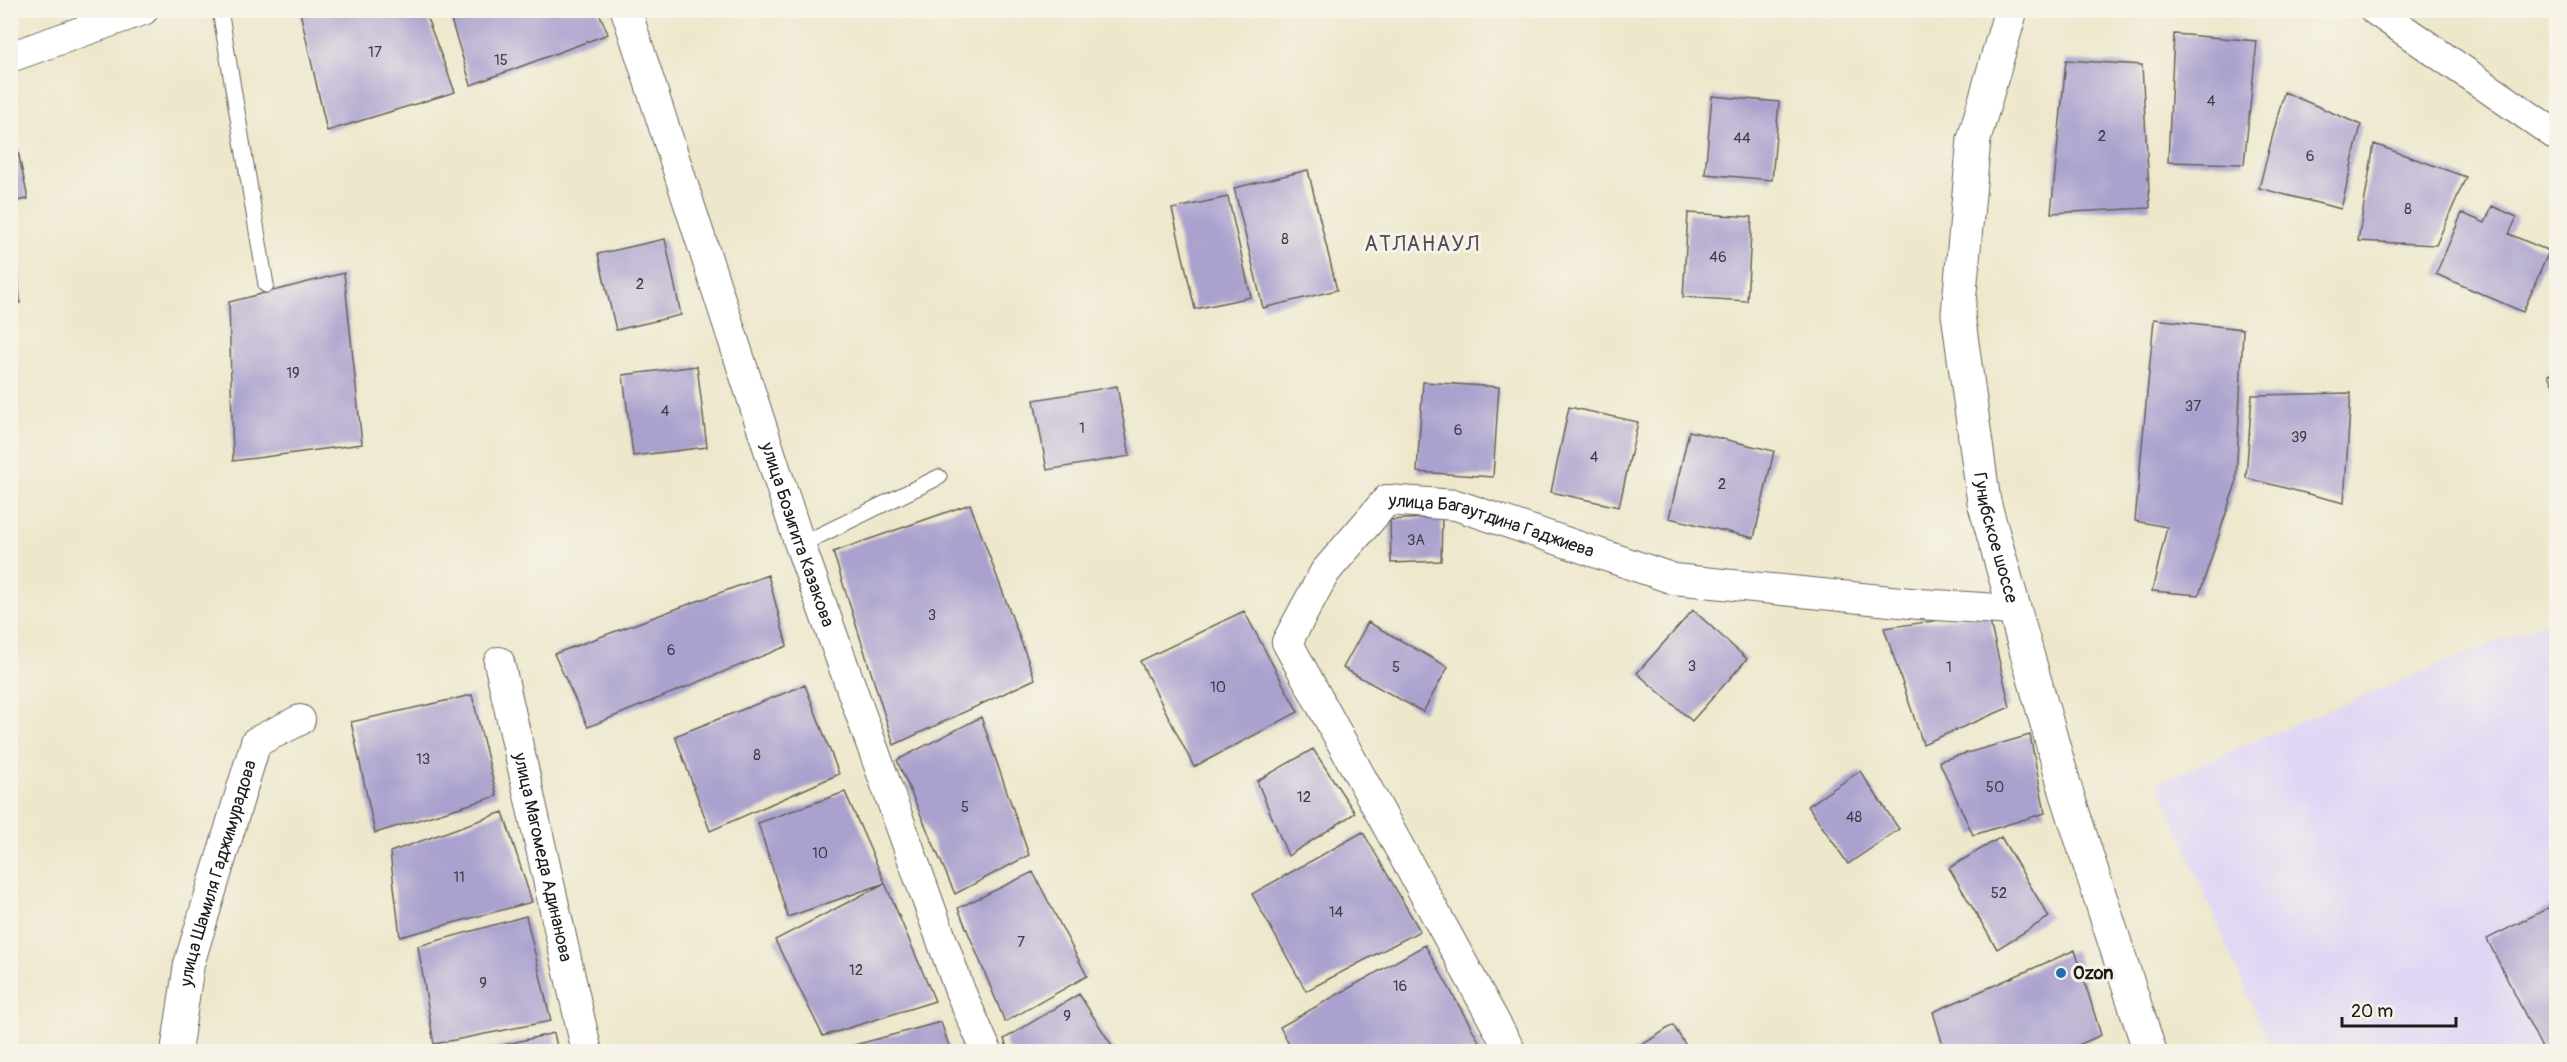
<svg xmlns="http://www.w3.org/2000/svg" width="2567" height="1062" font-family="Pangolin,sans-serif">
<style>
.built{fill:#dfd5f5}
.building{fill:#aaa1ce}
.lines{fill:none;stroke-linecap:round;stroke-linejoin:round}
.service-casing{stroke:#656359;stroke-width:17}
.minor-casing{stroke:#656359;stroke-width:32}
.secondary-casing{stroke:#656359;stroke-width:35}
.service{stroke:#fff;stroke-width:15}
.minor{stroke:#fff;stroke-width:30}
.secondary{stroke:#fff;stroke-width:33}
.poi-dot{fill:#1f6fb2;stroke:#f7f3e8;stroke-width:2}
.labels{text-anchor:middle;stroke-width:6;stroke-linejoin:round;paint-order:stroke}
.number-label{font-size:15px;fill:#403d48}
.street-label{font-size:18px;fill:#1c1c1c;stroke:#f7f3e8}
.poi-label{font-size:18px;font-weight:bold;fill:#1c1c1c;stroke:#f7f3e8;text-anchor:start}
.quarter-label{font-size:21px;letter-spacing:1.5px;fill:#4e4b5a;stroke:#f7f3e8}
</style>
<rect width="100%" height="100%" fill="#f7f3e8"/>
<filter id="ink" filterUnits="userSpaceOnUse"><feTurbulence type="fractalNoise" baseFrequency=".0167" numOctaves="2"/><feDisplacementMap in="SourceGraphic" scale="12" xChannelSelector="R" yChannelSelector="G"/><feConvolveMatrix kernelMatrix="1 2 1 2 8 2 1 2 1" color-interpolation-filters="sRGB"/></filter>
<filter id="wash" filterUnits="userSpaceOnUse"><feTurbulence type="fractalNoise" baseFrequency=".008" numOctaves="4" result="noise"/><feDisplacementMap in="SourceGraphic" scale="24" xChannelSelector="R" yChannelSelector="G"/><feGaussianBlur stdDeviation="1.35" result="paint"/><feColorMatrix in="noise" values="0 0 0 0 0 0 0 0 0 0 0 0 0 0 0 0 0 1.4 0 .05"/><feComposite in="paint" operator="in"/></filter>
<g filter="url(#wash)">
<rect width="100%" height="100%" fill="#ede7cb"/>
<path class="built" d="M2556 618V1051H2271L2158 783 2294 724Z"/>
<g id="blocks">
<path class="building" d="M304 10H424L455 92 327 131 300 12Z
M448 10H598L608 34 471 85Z
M2174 34 2257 41 2244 164 2168 162Z
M2066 60 2142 65 2150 208 2051 213Z
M2284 92 2361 125 2341 209 2259 188Z
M1712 96 1779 102 1772 180 1705 174Z
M10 113 28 199 10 202Z
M2374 144 2466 177 2436 245 2358 241Z
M1308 170 1337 290 1263 308 1234 188Z
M1228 197 1251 297 1195 309 1172 209Z
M2492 206 2517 217 2509 234 2549 251 2523 312 2436 274 2462 213 2485 223Z
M1688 213 1752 217 1747 301 1683 297Z
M10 231H16L20 303 10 304Z
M665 239 681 315 616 330 598 254Z
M344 273 362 444 233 461 229 302Z
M2154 319 2243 329 2236 483 2199 595 2152 591 2167 527 2135 521Z
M697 366 707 447 633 456 623 375Z
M2556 371V391L2548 375Z
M1423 382 1499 387 1493 477 1417 472Z
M1117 386 1130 456 1047 470 1034 400Z
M2351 393 2344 503 2246 478 2252 395Z
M1569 407 1638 422 1619 507 1551 492Z
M1689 431 1774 451 1754 538 1669 518Z
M970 504 1035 679 894 745 833 552Z
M1442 517 1441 561 1391 563 1390 520Z
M768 575 787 646 588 727 554 654Z
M1693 610 1747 659 1692 721 1637 673Z
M1244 611 1298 712 1194 767 1140 661Z
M1988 613 2010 707 1923 744 1884 628Z
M1368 622 1448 667 1423 712 1343 668Z
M805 685 839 774 710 831 675 736Z
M472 695 497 796 375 833 351 722Z
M981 717 1029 855 955 894 897 760Z
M2030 735 2045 813 1973 835 1939 761Z
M1313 749 1355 813 1288 856 1257 781Z
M1860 771 1899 829 1848 864 1808 806Z
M845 792 885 883 935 1001 823 1036 775 940 885 883 788 917 758 823Z
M503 812 532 902 400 937 390 852Z
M1363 832 1420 931 1306 991 1252 894Z
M2001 837 2049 917 1997 949 1949 868Z
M1033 872 1087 976 1005 1022 958 908Z
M2556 904V1052H2544L2487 939Z
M526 916 551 1021 434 1044 418 946Z
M1425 945 1485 1052H1293L1280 1027Z
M2075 950 2101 1035 2063 1052H1945L1933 1012Z
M1079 994 1116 1052H1009L1004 1039Z
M941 1022 951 1052H832V1051Z
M1673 1025 1690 1052H1631Z
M554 1033 558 1052H478V1051Z"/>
</g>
</g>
<g filter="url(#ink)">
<use href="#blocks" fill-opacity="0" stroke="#656359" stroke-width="1.5"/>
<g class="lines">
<g class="service-casing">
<path id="service" d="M220 10 266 285
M800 545 939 477"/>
</g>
<g class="minor-casing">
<g id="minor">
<path id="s1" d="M626 10 800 545 960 991 987 1052"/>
<path d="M2375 10 2556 135"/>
<path d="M10 57 143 10"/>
<path id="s2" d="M499 662 587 1052"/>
<path id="s3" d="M176 1052 189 964 256 742 300 720"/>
<path id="s4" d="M1511 1052 1287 642 1325 572 1387 500 1456 505 1674 579 1920 604 2014 610"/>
</g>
</g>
<g class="secondary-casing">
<g id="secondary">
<path id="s5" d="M2011 10 1974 139 1958 314 1984 502 2066 791 2150 1052"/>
</g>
</g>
<use href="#service" class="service"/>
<use href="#minor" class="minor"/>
<use href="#secondary" class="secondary"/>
</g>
</g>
<circle class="poi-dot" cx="2061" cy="973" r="6"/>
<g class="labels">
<g class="number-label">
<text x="375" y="57">17</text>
<text x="501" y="65">15</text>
<text x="2211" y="106">4</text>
<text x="2102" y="141">2</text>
<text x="1742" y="143">44</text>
<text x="2310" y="161">6</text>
<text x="2408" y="214">8</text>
<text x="1285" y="244">8</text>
<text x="1718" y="262">46</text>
<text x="640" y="289">2</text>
<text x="293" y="378">19</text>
<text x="2193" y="411">37</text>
<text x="665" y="416">4</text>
<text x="1082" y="433">1</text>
<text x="1458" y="435">6</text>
<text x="2299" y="442">39</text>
<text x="1594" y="462">4</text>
<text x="1722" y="489">2</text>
<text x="1416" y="545">3А</text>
<text x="932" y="620">3</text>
<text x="671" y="655">6</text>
<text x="1692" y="671">3</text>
<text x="1396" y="672">5</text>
<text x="1949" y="672">1</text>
<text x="1218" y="692">10</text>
<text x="757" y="760">8</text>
<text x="423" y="764">13</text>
<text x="1995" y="792">50</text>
<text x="1304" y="802">12</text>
<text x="965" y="812">5</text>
<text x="1854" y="822">48</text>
<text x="820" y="858">10</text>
<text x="459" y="882">11</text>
<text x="1999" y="898">52</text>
<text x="1336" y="917">14</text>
<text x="1021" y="947">7</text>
<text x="856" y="975">12</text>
<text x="483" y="988">9</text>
<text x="1400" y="991">16</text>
<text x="1067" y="1021">9</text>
</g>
<g class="street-label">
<text dy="6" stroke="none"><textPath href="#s4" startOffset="750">улица Багаутдина Гаджиева</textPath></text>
<text dy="6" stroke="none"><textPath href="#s1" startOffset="552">улица Бозигита Казакова</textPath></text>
<text dy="6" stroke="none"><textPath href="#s5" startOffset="537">Гунибское шоссе</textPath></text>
<text dy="6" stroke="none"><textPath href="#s2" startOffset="200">улица Магомеда Адинанова</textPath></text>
<text dy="6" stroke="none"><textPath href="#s3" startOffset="184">улица Шамиля Гаджимурадова</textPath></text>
</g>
<g class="poi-label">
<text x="2073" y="979">Ozon</text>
</g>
<g class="quarter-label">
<text x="1422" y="251">АТЛАНАУЛ</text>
</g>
</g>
<rect width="2567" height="1062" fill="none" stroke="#f7f3e8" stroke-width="36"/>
<path d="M2342 1017v9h114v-9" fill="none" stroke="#1c1c1c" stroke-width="3"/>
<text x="2351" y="1017" font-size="18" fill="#1c1c1c" stroke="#f7f3e8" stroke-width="4.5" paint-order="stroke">20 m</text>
</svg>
